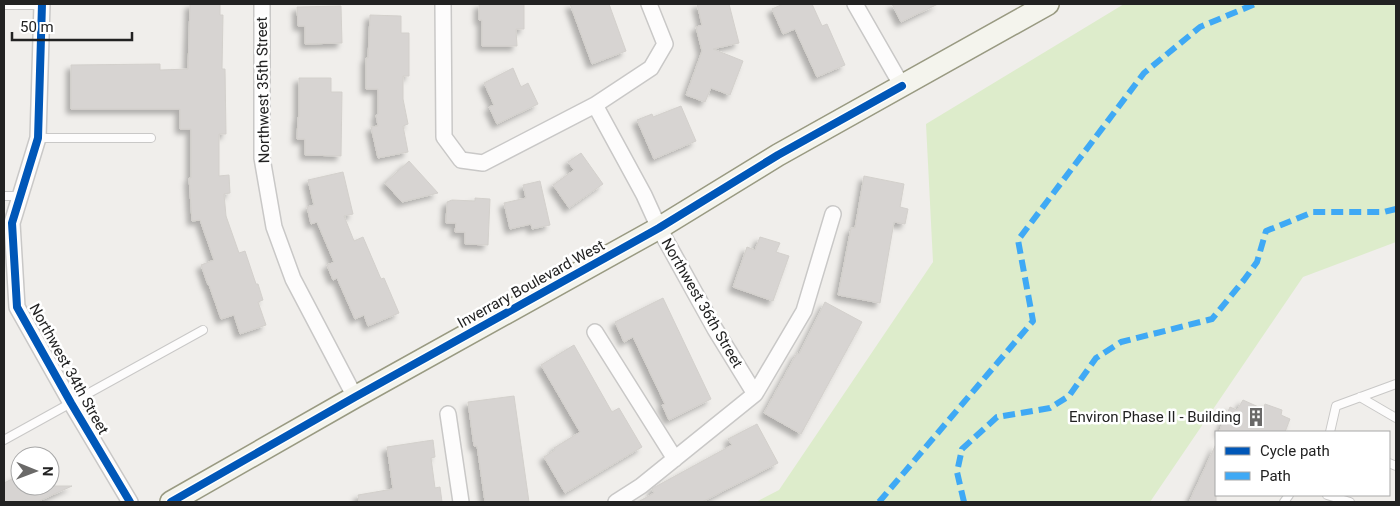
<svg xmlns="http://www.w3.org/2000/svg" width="1400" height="506" font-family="Roboto,sans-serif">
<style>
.grass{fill:#ddeccb}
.building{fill:#d7d4d2;stroke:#d3d0cc;filter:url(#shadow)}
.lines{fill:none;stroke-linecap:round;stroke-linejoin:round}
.lane-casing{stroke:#c9c8c7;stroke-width:10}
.street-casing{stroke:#c9c8c7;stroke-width:18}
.secondary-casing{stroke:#999a82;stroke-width:24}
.lane{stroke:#fdfcfc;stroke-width:8}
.street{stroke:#fdfcfc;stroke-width:15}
.secondary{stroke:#f4f4ed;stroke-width:21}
.quiet{stroke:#3fa9f5;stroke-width:6;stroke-dasharray:12 6;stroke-linecap:butt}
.cycleway-casing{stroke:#fff;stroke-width:11}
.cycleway{stroke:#0057b8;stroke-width:8}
.labels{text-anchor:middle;stroke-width:5;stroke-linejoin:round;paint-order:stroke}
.street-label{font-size:15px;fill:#222;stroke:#fff}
.poi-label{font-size:15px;fill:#222;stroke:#fff;text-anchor:end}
</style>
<defs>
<filter id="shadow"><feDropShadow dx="-4.5" dy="4.5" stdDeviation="2.5" flood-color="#0004"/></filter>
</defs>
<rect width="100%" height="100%" fill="#f0eeeb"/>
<path class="grass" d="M1124 4H1396V242L1303 277 1150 502H756L779 490 933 262 926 124Z"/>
<path class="building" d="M190 4H220V15H223L222 69H225L226 134H219V176L229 175 230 193 224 194 226 216 239 253 245 251 256 284H258L263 300 258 302 266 325 240 334 234 315 221 319 209 285H208L201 265 214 260 200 220 192 221 189 178H191V129H180V109H71V65L160 64V70L188 69Z
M479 4H524V29H516L517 46H482V20H479Z
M570 4H609L626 51 592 64Z
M697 4H729L739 43 713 49 743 61 730 95 711 88 705 102 686 95 702 51 696 27 702 25Z
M783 4H812L822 26 827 24 845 65 817 77 795 29 783 34 772 9Z
M892 4H938L901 22Z
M341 6 342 43 305 44V26H298L297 7Z
M370 15 401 16V33H409V76H403V99L408 124 403 126 408 152 378 158 371 127 378 126 376 115 378 114V89H366V58H368Z
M513 68 521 87 528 83 538 104 497 124 489 107 494 105 484 83Z
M299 78H331V92H342L341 156 305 155V139H297L298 117H299Z
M681 106 696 141 654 159 637 120 652 114 653 117Z
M581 153 603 184 569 208 553 185 574 170 568 162Z
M409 161 438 193 402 202 385 183Z
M343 172 353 214 344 216 354 241 363 237 381 279 384 278 399 313 368 326 364 315 355 319 337 278 333 280 327 265 334 262 317 222 311 224 307 207 314 205 308 180Z
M864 176 904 184 900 207 908 209 905 224 894 222 880 303 838 295 851 228H855Z
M540 181 550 225 532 229 531 224 510 229 504 203 526 198 523 185Z
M475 198 490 199 488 245 465 244V232H455L456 223H446L447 202 452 200 475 201Z
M760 237 780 243 776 252 789 256 773 301 733 287 747 247 755 250Z
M663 298 711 399 669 420 662 405 665 404 633 337 624 342 615 322Z
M825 302 862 322 801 434 764 413 797 353 799 354Z
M574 345 612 412 619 408 642 447 565 493 544 457 555 450 554 448 580 432 541 365Z
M514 396 529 502H485L477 446H474L468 402Z
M1243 400 1263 409 1265 404 1282 410 1281 415 1290 419 1285 432H1219L1230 407 1237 410Z
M757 424 778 463 702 502H638L654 493 652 489 655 487 732 445 728 439Z
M433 440 435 457 431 458 435 488 440 487 442 502H359L358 495 393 489 387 447Z
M1216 444V502H1189Z
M20 475V486H72L37 502H4V483Z"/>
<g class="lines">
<g class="lane-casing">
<path id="lane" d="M4 5H42
M38 138H151
M4 196H20
M1360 397 1396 418
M1330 432 1336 406 1396 384
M4 440 203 330
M1389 463 1396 466
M1327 495 1350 502
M1284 502 1289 495"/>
</g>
<g class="street-casing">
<path id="street" d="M42 4 38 138 12 223 17 307 71 403 130 502
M262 4V158L274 227 293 279 355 397
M443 4 444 137 461 160 483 163 595 105 651 68 665 44 649 4
M855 4 902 86
M595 105 644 195 659 228 715 329 755 394
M595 332 675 459
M448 414 461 502
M616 502 641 486 755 394 804 311 833 214"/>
</g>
<g class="secondary-casing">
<path id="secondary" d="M171 502 355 397 659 228 778 155 1048 4"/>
</g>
<use href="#lane" class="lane"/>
<use href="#street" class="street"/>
<use href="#secondary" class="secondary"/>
<path class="quiet" d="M879 502 1033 321 1018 240 1144 73 1200 27 1255 4
M964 502 957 472 962 449 997 417 1050 408 1069 396 1096 358 1121 342 1212 319 1244 280 1257 262 1266 231 1313 212H1384L1396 209"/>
<g class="cycleway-casing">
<path id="cycleway" d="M42 4 38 138 12 223 17 307 71 403 130 502
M171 502 355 397 659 228 778 155 902 86"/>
</g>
<use href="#cycleway" class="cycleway"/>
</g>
<defs>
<g id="building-bare" transform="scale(1.5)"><path d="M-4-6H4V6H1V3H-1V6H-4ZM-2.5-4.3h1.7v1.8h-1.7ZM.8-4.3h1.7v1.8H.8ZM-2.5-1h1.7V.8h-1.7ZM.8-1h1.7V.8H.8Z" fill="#6a6968" stroke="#fff" stroke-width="2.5" paint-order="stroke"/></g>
</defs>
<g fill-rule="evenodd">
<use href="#building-bare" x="1256" y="417"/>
</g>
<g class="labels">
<g class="street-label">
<text transform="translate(263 90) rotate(-91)" y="5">Northwest 35th Street</text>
<text transform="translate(531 284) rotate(-29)" y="5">Inverrary Boulevard West</text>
<text transform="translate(702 303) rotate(60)" y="5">Northwest 36th Street</text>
<text transform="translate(69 369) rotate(61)" y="5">Northwest 34th Street</text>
</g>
<g class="poi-label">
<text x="1241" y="422">Environ Phase II - Building</text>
</g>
</g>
<rect width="1400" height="506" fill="none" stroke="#222222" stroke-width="10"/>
<rect x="1215" y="431" width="175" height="65" fill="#ffffff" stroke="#a7a7a7"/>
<rect x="1225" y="447" width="25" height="8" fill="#0057b8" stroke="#a7a7a7"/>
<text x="1260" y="456" font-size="15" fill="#222222">Cycle path</text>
<rect x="1225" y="472" width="25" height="8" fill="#3fa9f5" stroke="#a7a7a7"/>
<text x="1260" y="481" font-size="15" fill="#222222">Path</text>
<g transform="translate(35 471) rotate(91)"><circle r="24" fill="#ffffff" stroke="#a7a7a7"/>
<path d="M0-4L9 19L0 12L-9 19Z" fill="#6a6968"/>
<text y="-8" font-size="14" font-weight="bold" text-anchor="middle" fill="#222222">N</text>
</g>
<path d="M12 32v8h120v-8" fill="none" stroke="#222222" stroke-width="2.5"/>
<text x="20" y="32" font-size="15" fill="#222222" stroke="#ffffff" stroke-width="4" paint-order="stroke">50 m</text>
</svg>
